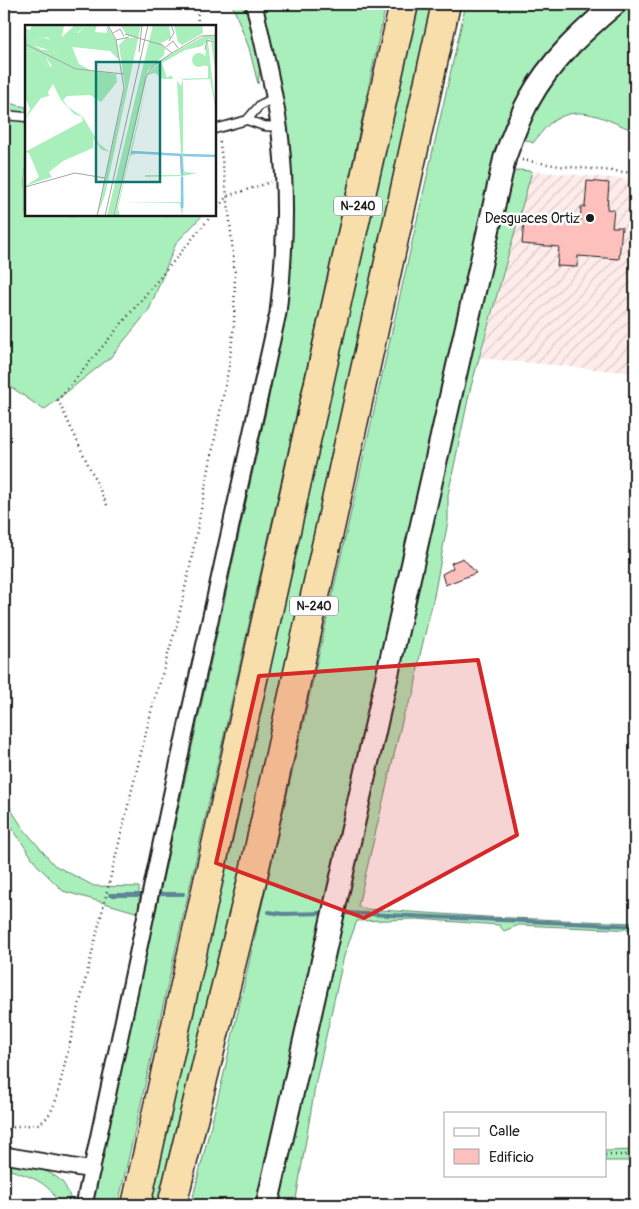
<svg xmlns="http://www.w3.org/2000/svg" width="639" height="1209" font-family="Pangolin,sans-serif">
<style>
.industrial{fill:url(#industrial-furrows)}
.grass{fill:#a9efbb;stroke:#62866c}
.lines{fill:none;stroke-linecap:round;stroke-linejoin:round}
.stream{stroke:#5d8497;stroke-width:4}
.building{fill:#fdc0bc;stroke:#1c1c1c}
.lane-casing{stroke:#1c1c1c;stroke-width:11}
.street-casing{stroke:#1c1c1c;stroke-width:19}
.secondary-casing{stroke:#1c1c1c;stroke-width:25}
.highway-casing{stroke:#1c1c1c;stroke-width:31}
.path{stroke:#1c1c1c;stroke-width:2.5;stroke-dasharray:1 4;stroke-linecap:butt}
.lane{stroke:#fff;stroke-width:8}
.street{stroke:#fff;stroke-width:15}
.secondary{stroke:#fff;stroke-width:21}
.highway{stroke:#f8deab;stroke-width:28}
.marked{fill:#d62828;fill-opacity:0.2;stroke:#d62828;stroke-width:4;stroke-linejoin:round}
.poi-dot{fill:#1c1c1c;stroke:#fff;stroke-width:2}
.labels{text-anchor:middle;stroke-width:5;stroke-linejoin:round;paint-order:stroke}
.shield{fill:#fff;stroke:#606060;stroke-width:1}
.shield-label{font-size:12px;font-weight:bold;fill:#1c1c1c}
.poi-label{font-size:14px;fill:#1c1c1c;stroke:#fff;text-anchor:end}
.inset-river{fill:none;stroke:#88c9e9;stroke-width:2.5}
.inset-road{fill:none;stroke:#a4a4a4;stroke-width:1}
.view{fill:#0f766e;fill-opacity:0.15;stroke:#0f766e;stroke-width:2.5}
.inset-edge{fill:none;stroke:#1c1c1c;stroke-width:2.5}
</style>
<defs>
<pattern id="industrial-furrows" width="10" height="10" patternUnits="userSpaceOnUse" patternTransform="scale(1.25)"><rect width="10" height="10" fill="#feeceb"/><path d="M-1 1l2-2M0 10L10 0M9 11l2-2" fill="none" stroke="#d9cac9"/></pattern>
</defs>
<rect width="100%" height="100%" fill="#fff"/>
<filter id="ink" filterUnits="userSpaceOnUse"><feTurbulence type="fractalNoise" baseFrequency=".02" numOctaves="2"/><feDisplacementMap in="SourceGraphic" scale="10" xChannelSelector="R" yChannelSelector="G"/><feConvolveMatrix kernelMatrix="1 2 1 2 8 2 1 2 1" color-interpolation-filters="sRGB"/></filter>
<g filter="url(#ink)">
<path class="industrial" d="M532 171 635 180V373L480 358Z"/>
<path class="grass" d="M232 4H247L260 66 258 84 249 48Z
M260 4H386L348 185 118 1205H91L268 402 283 324 292 255 291 189Z
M417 4H435L201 1052 164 1205H148Z
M466 4H604L558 44 479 227 255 1205H191L224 1073Z
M626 4H635V131C605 120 578 100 548 125 543 130 538 137 533 143L522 138 545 88 579 49Z
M4 102 26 107V215H203L176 243 149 310 111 357 44 410 4 382Z
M518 170 532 171 470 390 448 495V521L434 596 420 655 414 694 404 713 358 906 365 909 487 917 635 923V930L519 925 504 931 499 925 417 919 357 921 344 956 316 1081 295 1205H276L509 176Z
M4 799 23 828 54 865 94 886 139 887V913L63 891 37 865 4 816Z
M635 1150V1161H605V1151Z
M4 1159C19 1162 53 1170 63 1183 67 1188 71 1199 72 1205H58C52 1181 25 1175 4 1168Z"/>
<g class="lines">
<path class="stream" d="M160 894H183
M110 895H140
M269 912 283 914 325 913
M345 913 635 926"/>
</g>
<path class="building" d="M587 181 609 183 607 209 614 210 612 227H622L619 259 578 256 577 267 557 266 559 247 522 244 524 220 580 225 581 207H585Z
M463 558 476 573 445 585 442 574 453 568 451 563Z"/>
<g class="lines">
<g class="lane-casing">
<path id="lane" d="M4 115 26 117
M247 120 264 126 278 127
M215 129 247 120 260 105 274 98"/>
</g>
<g class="street-casing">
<path id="street" d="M4 1155 92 1170
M84 1205 174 783 278 313C285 256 287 199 281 142 276 96 264 49 254 4"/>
</g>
<g class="secondary-casing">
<path id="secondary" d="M267 1205 505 157C512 138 519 118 529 100 550 61 582 32 615 4"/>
</g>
<g class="highway-casing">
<path id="highway" d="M136 1205C226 805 313 404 404 4
M172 1205 253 876 446 4"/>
</g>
<path class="path" d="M197 4 198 26
M522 160 560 166 635 173
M215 211 227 196 271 182
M107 505 58 400 212 215
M4 1132C26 1116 41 1140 56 1100L151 712 177 624 190 566 229 366 234 324 235 274 228 202 219 138
M605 1155H635"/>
<use href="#lane" class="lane"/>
<use href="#street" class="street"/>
<use href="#secondary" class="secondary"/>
<use href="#highway" class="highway"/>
</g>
</g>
<path class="marked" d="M478 660 517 835 364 918 216 863 259 676Z"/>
<circle class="poi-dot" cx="590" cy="218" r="5"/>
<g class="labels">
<g class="shield">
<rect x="334" y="196.5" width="48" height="19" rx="4"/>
<rect x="290" y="596.5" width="48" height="19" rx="4"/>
</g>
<g class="shield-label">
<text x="358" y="210">N-240</text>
<text x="314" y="610">N-240</text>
</g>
<g class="poi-label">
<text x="580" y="223">Desguaces Ortiz</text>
</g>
</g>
<g transform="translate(25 25)">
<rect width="191" height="191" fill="#fff"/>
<path d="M7 0H39L37 12 50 0H61L52 8H82V0L92 18 94 35 85 26 47 22 54 39 67 46 91 49 92 57 76 77 65 70 42 71 38 75 43 82 58 92 74 119 85 127 77 125 68 113V123L38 136 24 147 27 152 0 161 14 152 4 128 0 127 58 96 57 92 49 89 36 75 28 59 23 67 24 71 16 73 0 94 5 84 0 72V26L12 27 22 43 27 41 21 33 26 27 35 28 10 21 11 16 18 12 25 15 16 6 3 13 0 4 5 5ZM95 0H116L80 170 72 191 100 62 94 20 101 13H111L102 10ZM128 0H144L146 13 136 18 140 23 139 30 123 46 89 191H82ZM149 0H177L178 8 157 20 153 17ZM179 11H191V17L183 14 178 21 160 25 137 38 142 53 146 50 148 54 183 53V41H179L182 16 190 18 191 24V21V51L186 17H183L191 87 185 54 158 55V129L180 130 158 131 159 147 172 148 158 151 159 191 158 178 157 191 155 178H97L157 177 156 151 120 152V150H156V130L113 128 105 131 93 183 95 191H90L123 53 107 126 156 129 152 56 156 61 158 54H138L130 48 123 50 134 36Z" fill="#a9efbb"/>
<path d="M61 0H72L70 7 82 8 51 10ZM22 2 28 13 18 12 11 16 10 21 17 25 39 24 35 28 26 27 21 33 26 44 22 43 12 27 0 26V9L3 12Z" fill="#a9efbb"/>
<path d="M167 35a7 7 0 1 1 14 0a7 7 0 1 1-14 0Z" fill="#a9efbb"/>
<path class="inset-river" d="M106 127 157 130M158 130 192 131M156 131 157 150M157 152V183"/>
<path class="inset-road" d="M83 0 91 15 104 12M88 8 95 4 99 11M100 9 137 20 147 28 176 11 192 10M144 16 149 8 146 0M0 19 51 44 99 49M141 22 148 16 153 23M180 25 182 15 192 18M114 27 117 0M0 162 50 148 80 153M72 191 99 63 91 15M80 191 123 0M89 191 121 52 129 40 147 28"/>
<path class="view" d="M71 37H135V157H71Z"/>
<rect width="191" height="191" class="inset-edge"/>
</g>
<rect width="639" height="1209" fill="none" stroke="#fff" stroke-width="20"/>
<rect x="10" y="10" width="619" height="1189" fill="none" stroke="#1c1c1c" stroke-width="2" filter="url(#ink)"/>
<rect x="444" y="1112" width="162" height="65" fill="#ffffff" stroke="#a4a4a4"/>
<rect x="454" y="1128" width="25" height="8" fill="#ffffff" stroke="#a4a4a4"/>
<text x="489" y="1136" font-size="15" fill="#1c1c1c">Calle</text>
<rect x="454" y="1149" width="25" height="15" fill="#fdc0bc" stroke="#a4a4a4"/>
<text x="489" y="1162" font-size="15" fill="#1c1c1c">Edificio</text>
</svg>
